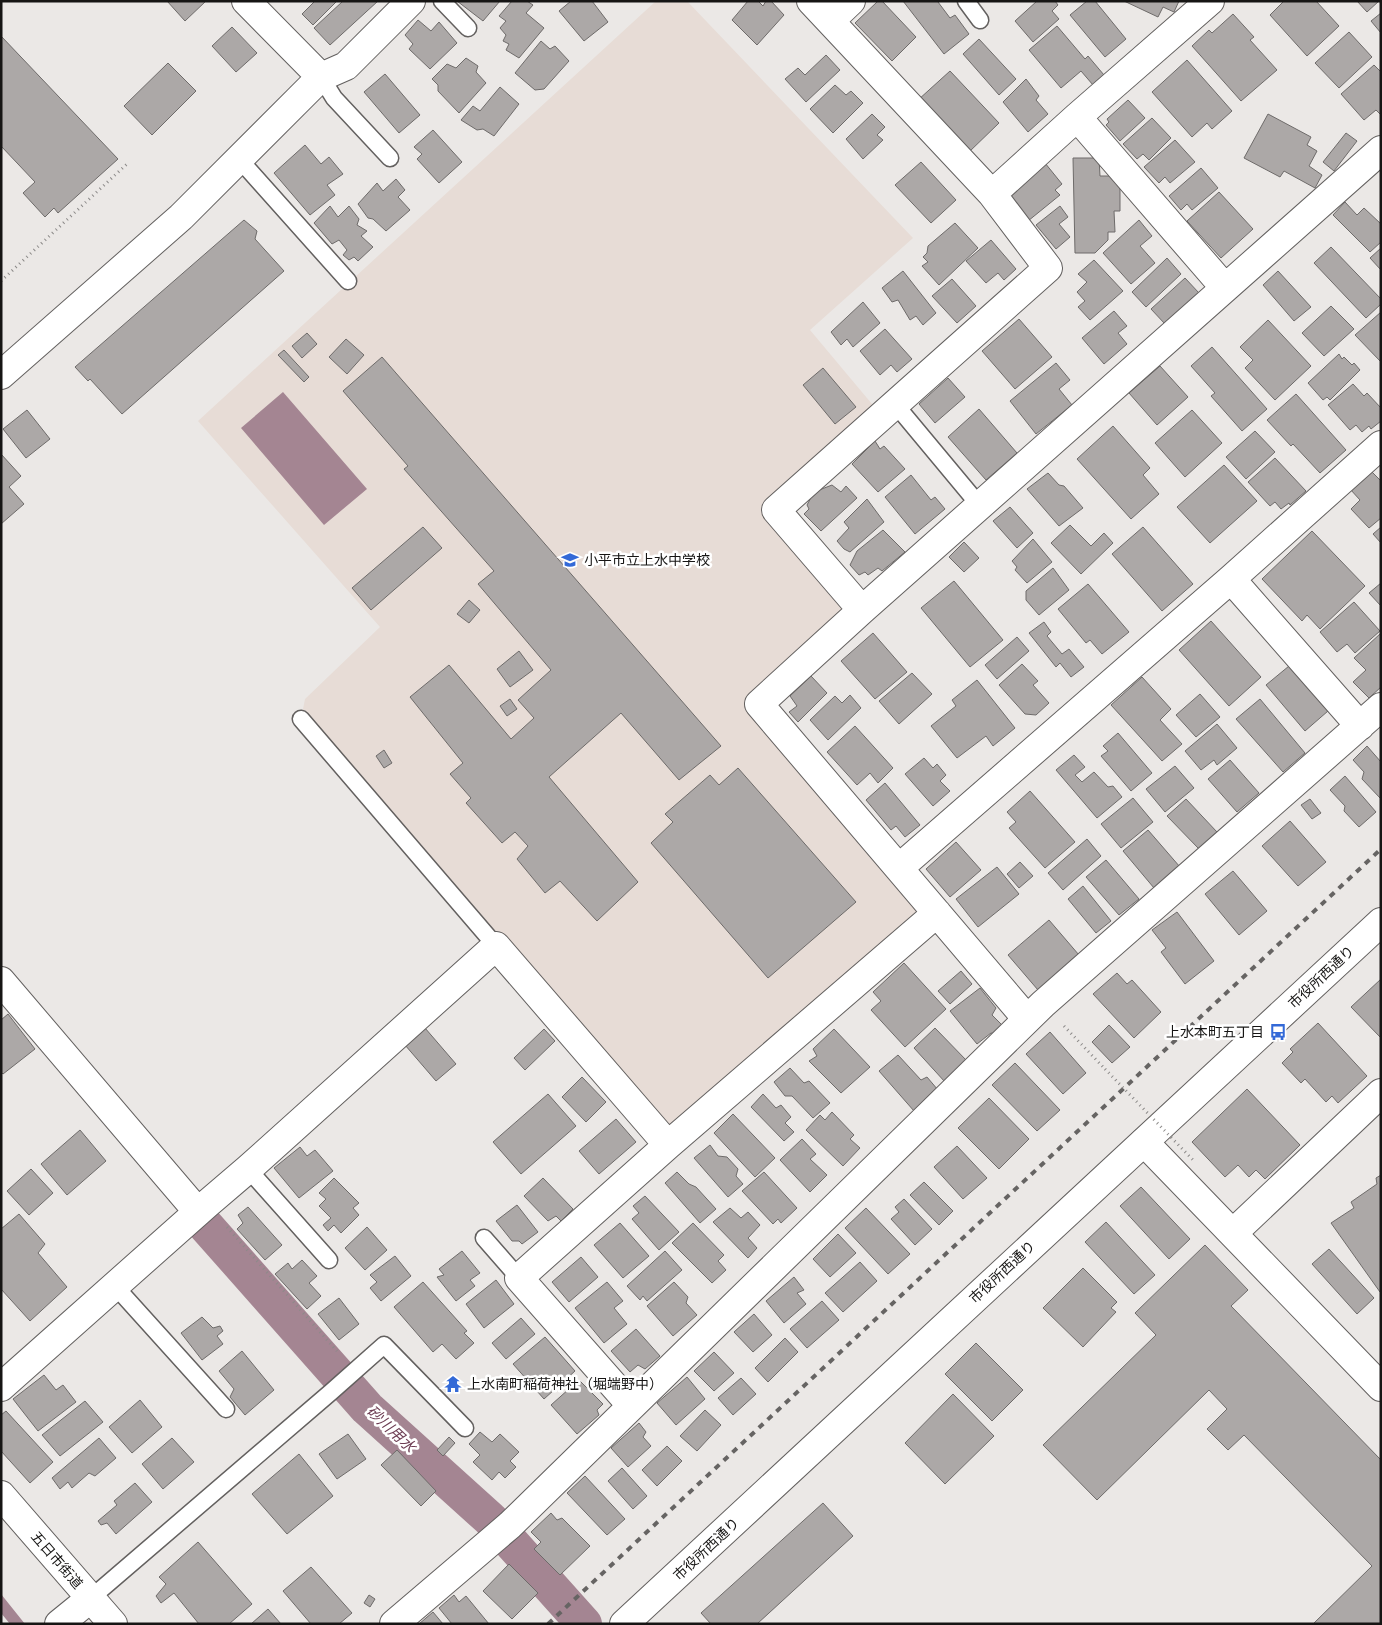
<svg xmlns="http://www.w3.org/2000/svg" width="1382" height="1625" font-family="Barlow,'Noto Sans JP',sans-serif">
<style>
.built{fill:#e7dcd6}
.water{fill:#a48592}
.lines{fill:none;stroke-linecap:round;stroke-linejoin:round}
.canal{stroke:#a48592;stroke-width:36}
.building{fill:#aca8a7;stroke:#6e6b6a}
.service-casing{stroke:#63605f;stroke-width:19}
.minor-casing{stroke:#63605f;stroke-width:30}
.tertiary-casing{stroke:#63605f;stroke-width:30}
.primary-casing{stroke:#63605f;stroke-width:30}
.path{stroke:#8c8a89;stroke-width:3;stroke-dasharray:1 4;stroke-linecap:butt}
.service{stroke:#fff;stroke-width:16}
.minor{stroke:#fff;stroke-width:28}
.tertiary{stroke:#fff;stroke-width:28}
.primary{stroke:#fff;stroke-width:28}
.rail{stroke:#666463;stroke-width:4;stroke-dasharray:6 6;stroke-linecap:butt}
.path-bridge{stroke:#8c8a89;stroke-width:3;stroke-dasharray:1 4;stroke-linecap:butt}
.labels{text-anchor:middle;stroke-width:5;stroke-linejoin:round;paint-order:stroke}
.poi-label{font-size:14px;fill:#161514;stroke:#fff;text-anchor:start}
.street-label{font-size:14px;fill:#161514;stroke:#fff}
.water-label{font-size:15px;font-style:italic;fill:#6d3d53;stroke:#fff}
</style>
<rect width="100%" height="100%" fill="#ebe8e6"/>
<path class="built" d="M656 1H687L913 238 810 330 882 416 776 510 862 610 769 697 937 913 668 1145 301 719 305 699 380 627 198 421Z"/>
<path class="water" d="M283 392 367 489 324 525 241 428Z
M1 1594 25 1624H10L1 1613Z"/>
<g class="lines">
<path class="canal" d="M206 1226 367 1408 490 1519 584 1624"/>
</g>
<path class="building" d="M167 1H206L185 21Z
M315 1H337L313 25 302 14Z
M343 1H378L330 45 314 28Z
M457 1H500L483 21Z
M512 1H527L533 5 526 13 544 28 519 58 506 50 509 44 503 41 506 35 500 28 506 21 499 16Z
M571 1H592L608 22 584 41 559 11Z
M748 1H758L763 6 766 1H771L784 15 757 45 732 20Z
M878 1H882L916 37 892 61 855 23Z
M903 1H940L938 2 950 18 955 15 969 34 944 54Z
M1037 1H1055L1058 5 1052 11 1059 19 1033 42 1015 21Z
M1087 1H1095L1126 39 1105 57 1070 15Z
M1124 1H1179L1174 12 1163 7 1158 17Z
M1284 1H1316L1339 26 1307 56 1270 15Z
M1357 1H1379L1367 12Z
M1381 13V33L1371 21Z
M1233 14 1254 37 1250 40 1277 70 1241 101 1192 46 1209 30 1212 33Z
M418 20 431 31 439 22 457 43 430 69 409 49 413 44 405 35Z
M1057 26 1085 59 1088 56 1104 75 1093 85 1081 71 1061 88 1029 50Z
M232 27 257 53 236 72 212 46Z
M1349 32 1372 57 1339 88 1315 63Z
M1 36 118 159 58 213 54 208 45 217 23 193 35 182 1 146Z
M979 39 1016 79 999 95 963 54Z
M541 41 550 49 555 46 569 61 544 89 535 90 515 73Z
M826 55 840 70 806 102 785 79 798 68 805 75Z
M466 58 478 66 476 72 486 83 459 113 438 91V85L432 79 447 64 456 68Z
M1187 60 1232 111 1212 129 1207 123 1192 137 1152 92Z
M168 63 196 91 152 135 124 106Z
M1374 65 1381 72V115L1376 110 1364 120 1341 94Z
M950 71 999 123 968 153 918 100Z
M385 74 420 115 399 133 364 92Z
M1026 79 1039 96 1036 100 1048 114 1028 132 1003 102Z
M835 85 846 95 851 91 863 103 833 133 810 109Z
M500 87 519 104 494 136 483 129 477 130 461 120 473 106 480 111Z
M1128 100 1145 118 1120 141 1106 125 1109 122 1107 119Z
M872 114 885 127 877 135 883 140 863 159 846 139Z
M1268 114 1311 137 1307 145 1317 151 1309 166 1322 175 1315 188 1284 171 1280 177 1244 158Z
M1152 118 1171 138 1149 160 1143 154 1137 159 1123 144Z
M433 130 462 162 439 183 417 159 422 154 414 147Z
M1346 133 1357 141 1334 171 1323 162Z
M1175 140 1195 162 1170 183 1165 177 1159 183 1144 167Z
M305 145 321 164 329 157 343 174 327 185 335 195 310 215 274 173Z
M1073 158H1099L1100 176H1120V211H1114L1115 232H1108V240L1095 253H1075Z
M921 162 956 200 931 223 895 185Z
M1045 163 1062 184 1055 190 1060 195 1028 221 1007 195Z
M1201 168 1218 188 1192 210 1187 204 1181 210 1169 196Z
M396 179 405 190 398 197 410 210 386 231 373 219 368 218 358 204 377 183 383 191Z
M1219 192 1253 229 1221 258 1187 221Z
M1345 202 1357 215 1364 208 1381 224V242L1370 252 1333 215Z
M330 206 338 217 349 206 359 219 357 225 367 231 361 236 373 247 358 261 354 257 349 260 343 255 347 250 339 240 332 244 314 223Z
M1060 206 1068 217 1059 224 1070 237 1056 249 1036 225Z
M244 220 257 231 255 239 284 271 122 414 90 379 88 381 75 367Z
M1139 220 1152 236 1140 246 1155 263 1131 284 1103 253Z
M955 223 978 248 939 285 922 266 928 262 923 257 927 253 928 246Z
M991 240 1016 269 1004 280 998 273 986 283 966 261Z
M1331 247 1381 299V304L1366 318 1314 263Z
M1381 248V270L1370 258Z
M1167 258 1181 274 1146 307 1132 292Z
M1094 260 1123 291 1090 320 1078 307 1085 301 1077 292 1087 282 1078 274Z
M903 271 936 313 923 325 916 316 910 320 898 300 892 302 882 288Z
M1278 271 1311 307 1294 321 1263 285Z
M1185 278 1199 293 1165 324 1151 309Z
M952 279 976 306 957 323 932 296Z
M863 302 880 323 853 347 847 339 841 345 831 332Z
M1331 306 1354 329 1324 356 1302 333Z
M1114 311 1127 326 1118 333 1127 344 1104 364 1082 338Z
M1381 312V362L1355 335Z
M1019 319 1052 357 1015 389 982 351Z
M1268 320 1311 366 1275 400 1245 368 1253 360 1240 347Z
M885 329 912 359 897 372 891 365 880 375 860 351Z
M307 333 317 344 302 358 292 346Z
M346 339 364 355 347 374 329 357Z
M1212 347 1267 409 1242 431 1211 396 1215 393 1191 366Z
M284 350 309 377 304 382 278 355Z
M1339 354 1342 359 1344 357 1352 365 1354 363 1360 370 1330 400 1327 397 1323 400 1308 383Z
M382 357 721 746 679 780 621 713 549 777 638 882 597 921 560 881 545 893 517 859 528 846 515 832 502 843 466 803 471 798 450 774 463 763 410 697 449 665 511 739 534 718 518 700 551 670 478 584 494 571 404 469 408 466 343 391Z
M1056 363 1070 380 1059 389 1072 405 1036 434 1010 401Z
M1160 366 1188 397 1157 425 1129 393Z
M823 368 856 407 835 424 803 385Z
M948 378 965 397 935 423 919 404Z
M1353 384 1364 396 1367 393 1381 408V421L1371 429 1369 426 1362 432 1356 425 1350 430 1328 405Z
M1296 394 1346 450 1320 473 1293 444 1291 446 1267 420Z
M979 409 1017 453 986 480 948 437Z
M27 410 50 439 26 458 3 429Z
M1192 410 1222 443 1185 477 1155 443Z
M1113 426 1150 468 1143 475 1159 494 1131 519 1077 459Z
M1255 431 1275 452 1246 479 1226 457Z
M875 441 880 449 884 446 905 469 878 492 852 464Z
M1 454 21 476 9 487 24 504 1 524Z
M1275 458 1306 491 1290 505 1289 503 1281 509 1275 502 1270 506 1248 482Z
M1224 465 1257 501 1210 543 1177 507Z
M1370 470 1381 481V518L1369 528 1351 509 1360 500 1350 489Z
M1048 473 1059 485 1064 486 1083 508 1059 526 1027 489Z
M911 475 931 500 935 497 945 509 915 534 885 497Z
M832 485 841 492 846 486 857 498 821 531 804 514 809 509 807 505 814 492Z
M867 499 884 522 850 552 844 549 837 541 849 528 844 522Z
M1010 507 1033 533 1017 548 993 521Z
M1070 525 1091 546 1104 533 1113 543 1081 574 1051 543Z
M423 527 442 548 371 610 352 588Z
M1143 527 1193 584 1162 611 1112 554Z
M1381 527V543L1373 534Z
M883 530 905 552 882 571 878 568 868 575 865 572 859 575 850 565 857 551Z
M1312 531 1365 586 1320 629 1307 615 1302 621 1262 579Z
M1033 539 1052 562 1027 583 1015 570 1017 567 1012 561Z
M964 542 979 558 964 572 949 557Z
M1053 568 1069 590 1039 615 1026 600V591Z
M954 581 1003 640 970 667 921 608Z
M1381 583V606L1369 593Z
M1088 584 1129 632 1102 654 1090 640 1086 643 1058 609Z
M469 600 480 610 469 623 457 614Z
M1354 602 1380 631 1355 653 1347 644 1337 652 1320 632Z
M1211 621 1261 677 1229 706 1179 650Z
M1044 622 1051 632 1047 636 1062 654 1069 649 1084 667 1071 677 1060 663 1056 667 1029 633Z
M873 633 907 672 875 699 841 661Z
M1381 633V687L1369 698 1353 682 1366 670 1354 658Z
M1017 637 1029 651 997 679 985 665Z
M519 651 533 670 510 687 497 669Z
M1022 664 1038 681 1033 685 1049 703 1036 715 1025 714 999 685Z
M1289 666 1328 711 1305 731 1266 685Z
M912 673 932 694 899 724 879 701Z
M811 676 827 693 798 722 789 712 797 706 790 696Z
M1142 677 1171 709 1160 720 1182 744 1162 761 1111 705Z
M977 680 1015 728 993 746 986 736 957 758 931 726 956 706 952 700Z
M1200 694 1220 717 1196 737 1176 715Z
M850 695 861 708 828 740 810 720 835 696 842 703Z
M510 699 517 709 507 716 500 706Z
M1260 699 1305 753 1283 772 1236 719Z
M1217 724 1237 748 1217 765 1214 760 1201 770 1185 751Z
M855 726 893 768 878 783 870 773 857 785 827 752Z
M1118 733 1152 773 1131 791 1101 756 1108 751 1103 746Z
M1367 746 1381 762V799L1362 779 1364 772 1353 760Z
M384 750 392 763 384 768 376 756Z
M1074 755 1085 767 1075 775 1082 782 1094 772 1108 787 1113 786 1122 797 1097 818 1056 770Z
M924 758 933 768 937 764 946 775 940 781 950 791 933 806 905 774Z
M1230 760 1259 793 1237 812 1208 779Z
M1175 766 1194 788 1165 812 1146 789Z
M738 768 856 902 768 978 651 843 673 822 665 814 710 775 719 785Z
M1345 776 1376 812 1359 827 1344 811 1345 806 1330 790Z
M885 783 920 825 905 837 896 826 891 830 866 800Z
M1030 791 1075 842 1045 868 1009 828 1016 822 1007 812Z
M1133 798 1153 822 1121 848 1101 824Z
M1186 799 1217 832 1199 849 1167 816Z
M1310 799 1321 813 1312 819 1301 805Z
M1290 821 1326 862 1298 886 1262 846Z
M1148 830 1180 867 1154 888 1123 851Z
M1087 839 1101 856 1063 890 1048 873Z
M956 842 981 870 950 897 926 869Z
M1106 860 1139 899 1119 915 1086 877Z
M1020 862 1033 876 1019 888 1007 874Z
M997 867 1019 894 978 927 956 899Z
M1233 871 1267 911 1239 935 1205 894Z
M1083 886 1111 921 1096 933 1068 899Z
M1177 912 1214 961 1185 984 1161 952 1166 948 1152 930Z
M1049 920 1079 955 1038 990 1008 955Z
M904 963 946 1009 905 1047 871 1010 881 1001 873 992Z
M961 971 972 984 950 1004 938 991Z
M1117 973 1127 984 1132 980 1161 1012 1134 1038 1093 994Z
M1381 979V1038L1351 1007Z
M980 988 996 1008 992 1015 1004 1027 996 1034 991 1033 977 1044 950 1011Z
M8 1014 35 1049 3 1074 1 1072V1020Z
M1318 1023 1367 1076 1338 1103 1332 1096 1326 1102 1305 1079 1301 1083 1282 1063 1293 1052 1290 1049Z
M1109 1025 1130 1047 1112 1063 1092 1042Z
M425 1028 456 1064 436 1081 405 1045Z
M935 1028 967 1061 945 1082 914 1048Z
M544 1029 555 1041 525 1070 514 1058Z
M834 1029 870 1067 841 1093 809 1061 817 1056 813 1049Z
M1050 1032 1086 1073 1063 1094 1026 1054Z
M898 1055 921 1080 927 1077 938 1090 914 1111 879 1071Z
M1015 1063 1060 1110 1037 1131 992 1085Z
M790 1068 804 1083 809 1081 830 1103 813 1118 792 1096H785L774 1082Z
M582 1077 606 1102 586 1122 562 1097Z
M1247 1089 1300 1145 1265 1179 1256 1170 1249 1177 1238 1165 1225 1177 1192 1142Z
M548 1094 576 1126 521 1174 493 1142Z
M763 1094 776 1108 781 1105 791 1117 785 1123 794 1132 784 1141 751 1107Z
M989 1098 1029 1139 999 1169 958 1128Z
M832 1112 854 1135 850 1139 860 1148 843 1166 806 1130 820 1115 825 1120Z
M733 1114 775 1158 755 1177 714 1133Z
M616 1119 636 1142 599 1174 579 1151Z
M80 1130 106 1161 67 1195 41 1164Z
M802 1139 816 1154 810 1159 827 1175 810 1192 780 1160Z
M710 1145 718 1156 727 1157 738 1169 736 1176 743 1184 728 1197 694 1158Z
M957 1146 987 1178 963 1199 934 1167Z
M300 1147 307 1156 315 1150 333 1171 299 1198 274 1168Z
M31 1169 53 1193 29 1215 7 1191Z
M677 1172 689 1184 696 1187 716 1209 700 1223 665 1183Z
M764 1172 797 1208 781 1223 778 1219 773 1224 742 1191Z
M1381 1175V1291L1380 1292 1331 1223 1354 1208 1351 1202 1377 1184 1376 1178Z
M334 1178 359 1203 353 1208 359 1215 341 1233 334 1225 328 1231 323 1225 331 1218 319 1206 326 1199 319 1193Z
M543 1178 573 1209 561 1221 556 1216 548 1221 524 1196Z
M924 1182 953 1211 939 1225 910 1195Z
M1141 1187 1190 1239 1169 1259 1120 1206Z
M645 1196 679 1232 659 1250 632 1219 639 1213 633 1206Z
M904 1199 932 1229 915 1245 891 1219 899 1212 895 1207Z
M517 1205 538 1232 522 1244 519 1241H512L496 1221Z
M248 1207 282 1245 265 1260 237 1229 243 1223 238 1215Z
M730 1208 741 1218 748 1212 760 1225 748 1238 757 1248 748 1258 713 1222Z
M866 1208 910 1254 888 1274 845 1228Z
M19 1214 45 1244 38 1253 67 1287 30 1321 1 1289V1229Z
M1106 1222 1155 1275 1134 1294 1085 1242Z
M620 1223 649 1256 623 1278 594 1245Z
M693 1223 724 1255 718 1261 726 1270 712 1283 672 1243Z
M367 1227 387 1250 365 1270 345 1248Z
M838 1234 856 1253 830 1277 813 1259Z
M1205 1245 1248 1290 1231 1306 1381 1460V1624H1313L1372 1566 1244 1435 1228 1450 1207 1429 1227 1409 1209 1390 1097 1500 1043 1445 1156 1335 1135 1313Z
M1329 1249 1374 1298 1357 1314 1312 1264Z
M462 1251 480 1273 470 1280 475 1286 456 1301 437 1277 444 1275 439 1269Z
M665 1251 682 1270 647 1301 643 1296 640 1300 627 1286Z
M395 1256 411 1276 381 1301 370 1288 377 1282 370 1275Z
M581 1257 598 1277 569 1302 552 1282Z
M302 1260 317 1276 309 1283 321 1296 307 1309 275 1274 288 1263 292 1269Z
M860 1262 877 1281 843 1312 825 1293Z
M1083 1268 1117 1302 1111 1308 1116 1312 1083 1347 1043 1308Z
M794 1277 804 1290 797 1293 806 1304 784 1323 766 1301Z
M496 1280 514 1304 484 1328 466 1304Z
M423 1282 467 1331 464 1333 474 1343 456 1359 442 1344 433 1352 394 1307Z
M607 1282 623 1301 614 1308 627 1324 604 1343 575 1308Z
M674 1282 688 1297 686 1303 697 1315 673 1336 647 1306Z
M339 1298 359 1324 339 1340 318 1314Z
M822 1301 839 1320 807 1348 790 1329Z
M754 1314 772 1335 753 1352 734 1332Z
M202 1317 213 1328 220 1326 223 1331 217 1336 223 1344 202 1360 181 1333Z
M521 1318 535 1334 506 1359 492 1343Z
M636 1329 660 1356 645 1369 638 1365 630 1372 611 1351Z
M545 1337 575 1371 544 1399 513 1364Z
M785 1338 798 1352 768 1382 755 1368Z
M976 1343 1023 1390 992 1421 945 1374Z
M242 1351 274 1390 245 1415 230 1397 234 1389 219 1371Z
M714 1352 734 1373 714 1391 694 1371Z
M44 1375 56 1390 63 1385 76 1402 38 1431 13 1399Z
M687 1377 705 1399 676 1425 657 1403Z
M741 1378 756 1394 733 1415 718 1398Z
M579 1380 603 1404 597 1410 599 1415 577 1434 551 1405Z
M953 1394 994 1436 945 1484 905 1443Z
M140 1400 162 1427 132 1453 109 1427Z
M85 1401 103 1422 60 1456 42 1435Z
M705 1410 721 1425 697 1451 680 1436Z
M6 1411 53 1462 30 1483 1 1451V1415Z
M639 1423 646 1432 643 1437 651 1446 628 1467 611 1448Z
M480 1432 492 1442 500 1434 519 1452 510 1461 516 1467 505 1478 499 1472 492 1480 473 1462 480 1455 469 1444Z
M348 1434 366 1459 337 1479 319 1454Z
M449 1437 455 1443 443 1456 437 1450Z
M99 1438 116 1458 95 1476 89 1473 72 1488 68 1482 60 1489 52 1478Z
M172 1438 194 1462 163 1489 142 1464Z
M667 1446 682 1461 657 1486 642 1470Z
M397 1450 436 1491 421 1506 381 1465Z
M299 1454 333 1496 287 1534 252 1494Z
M622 1468 647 1496 633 1509 608 1481Z
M585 1476 625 1519 607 1535 567 1493Z
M135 1483 152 1502 116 1534 107 1523 101 1525 98 1521 117 1505 114 1501Z
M823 1503 853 1536 757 1624H711L701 1613Z
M551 1513 557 1520 562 1518 590 1546 560 1575 534 1549 541 1542 531 1532Z
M198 1542 252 1604 229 1624H199L174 1593 161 1603 156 1596 166 1584 159 1577Z
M509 1564 538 1593 512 1619 483 1591Z
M311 1567 352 1613 339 1624H311L283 1591Z
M369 1595 375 1599 370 1607 364 1603Z
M454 1595 459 1602 466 1596 489 1624H452L439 1608Z
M268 1609 281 1624H251Z
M433 1612 443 1624H419Z"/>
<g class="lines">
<g class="service-casing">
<path id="service" d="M442 1 468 28
M966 1 980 20
M321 77 334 98 390 158
M239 159 348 281
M895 404 980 506
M301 719 496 946
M248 1169 329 1260
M484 1238 519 1278
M115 1286 226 1409
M91 1598 331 1392 384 1345 465 1428"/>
</g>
<g class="minor-casing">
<path id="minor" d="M246 1 321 77
M811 1 992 194 1048 268 776 510 862 610
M830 21 851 1
M1077 117 1225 288
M992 194 1077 117 1210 1
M1 375 181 217 321 77 346 66 411 1
M1231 579 1360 726
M899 868 1231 579 1381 445
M1 981 198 1212
M1027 1019 759 704 862 610 1381 150
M1144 1142 1381 1387
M1233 1233 1381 1093
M1 1387 207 1204 248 1169 496 946 668 1145
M631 1405 519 1278 668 1145 937 913
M59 1624 91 1598
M394 1624 510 1525 1043 1004 1381 707"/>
</g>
<g class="tertiary-casing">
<path id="tertiary" d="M624 1624 1381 922"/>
</g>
<g class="primary-casing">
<path id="primary" d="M1 1495 113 1624"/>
</g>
<path class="path" d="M1 281 128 163
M1064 1026 1105 1069
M227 1227 337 1351"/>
<use href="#service" class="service"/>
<use href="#minor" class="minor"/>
<use href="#tertiary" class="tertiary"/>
<use href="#primary" class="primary"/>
<path class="rail" d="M548 1624 1381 849"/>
<path class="path-bridge" d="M1105 1069 1194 1161"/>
</g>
<defs>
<g id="school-bare" transform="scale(1.35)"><path d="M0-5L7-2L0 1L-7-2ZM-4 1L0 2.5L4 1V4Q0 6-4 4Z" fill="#3369d7" stroke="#fff" stroke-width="2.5" paint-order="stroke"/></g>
<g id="bus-bare" transform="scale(1.35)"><path d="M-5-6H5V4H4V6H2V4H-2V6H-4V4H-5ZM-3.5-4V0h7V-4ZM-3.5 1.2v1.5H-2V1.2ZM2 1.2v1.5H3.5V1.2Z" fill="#3369d7" stroke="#fff" stroke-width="2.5" paint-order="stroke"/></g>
<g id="temple-bare" transform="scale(1.35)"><path d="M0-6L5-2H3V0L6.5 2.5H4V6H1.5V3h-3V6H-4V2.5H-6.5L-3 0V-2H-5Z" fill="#3369d7" stroke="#fff" stroke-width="2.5" paint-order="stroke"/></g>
</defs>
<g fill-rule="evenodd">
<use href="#school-bare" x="570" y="560"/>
<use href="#bus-bare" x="1278" y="1032"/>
<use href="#temple-bare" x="453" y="1384"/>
</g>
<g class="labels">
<g class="poi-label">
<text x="584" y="565">小平市立上水中学校</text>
<text x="1264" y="1037" text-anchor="end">上水本町五丁目</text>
<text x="467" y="1389">上水南町稲荷神社（堀端野中）</text>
</g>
<g class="street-label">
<text transform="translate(1321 977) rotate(-43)" y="5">市役所西通り</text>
<text transform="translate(1002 1272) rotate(-43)" y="5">市役所西通り</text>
<text transform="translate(706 1549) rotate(-43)" y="5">市役所西通り</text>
<text transform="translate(57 1560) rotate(49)" y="5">五日市街道</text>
</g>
<g class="water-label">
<text transform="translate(391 1429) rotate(43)" y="5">砂川用水</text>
</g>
</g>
<rect width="1382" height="1625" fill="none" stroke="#161514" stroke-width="5"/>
</svg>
